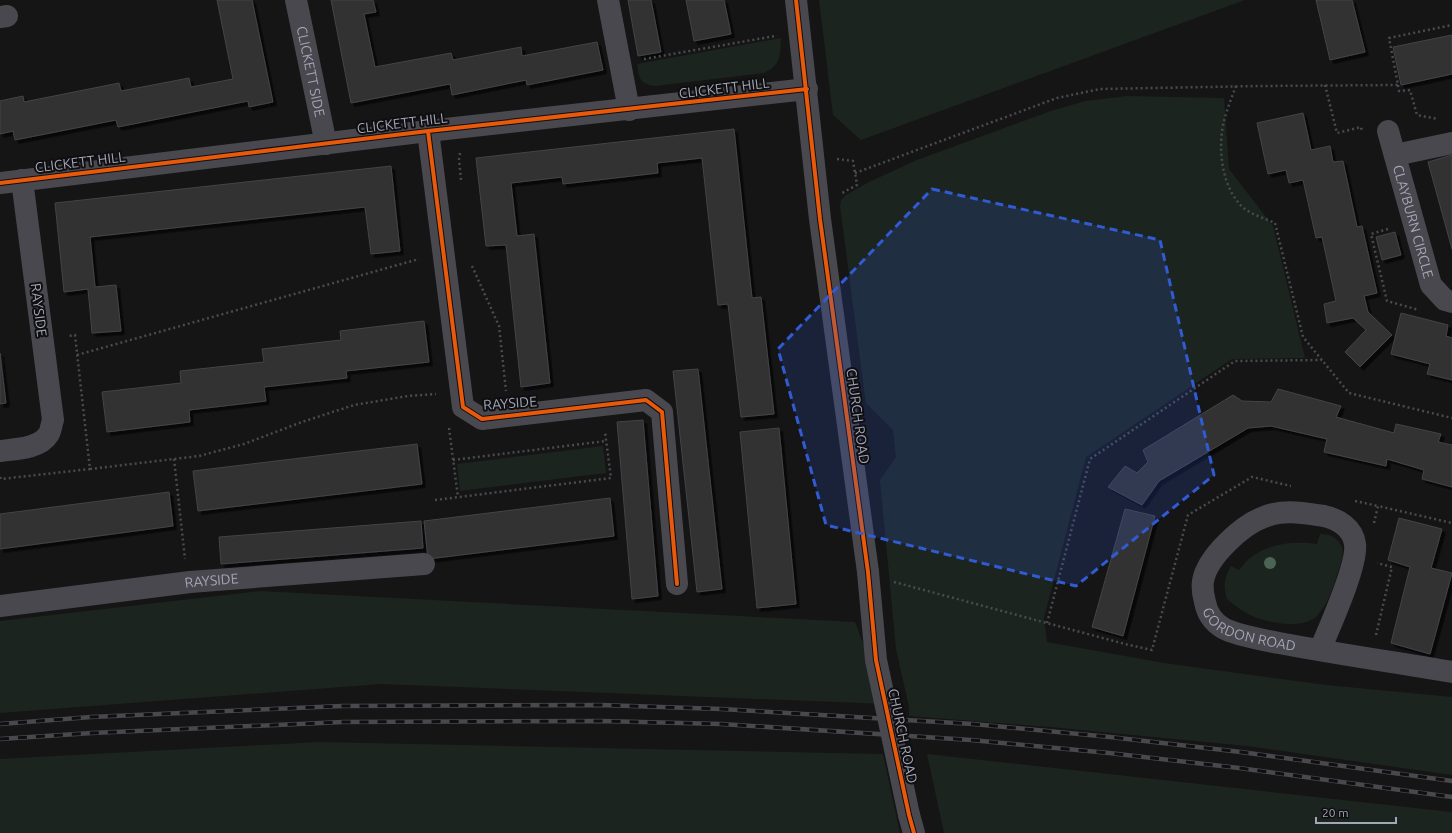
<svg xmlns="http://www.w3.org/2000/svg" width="1452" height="833" font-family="Ubuntu,sans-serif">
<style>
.green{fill:#1c241f}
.building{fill:#303133;stroke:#434449;filter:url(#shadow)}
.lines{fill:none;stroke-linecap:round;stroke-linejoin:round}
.path{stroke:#4a4b50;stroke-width:2.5;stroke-dasharray:2 3;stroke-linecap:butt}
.street{stroke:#49484e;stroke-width:22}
.rail-casing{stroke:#49494d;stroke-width:4.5}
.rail{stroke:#0f0f11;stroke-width:3;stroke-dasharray:9;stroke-linecap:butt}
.street-bridge{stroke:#49484e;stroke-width:22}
.cycleway-casing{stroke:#0f0f11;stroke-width:6}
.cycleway{stroke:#e8590c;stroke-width:4}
.tree{fill:#4c6453}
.marked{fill:#315bd3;fill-opacity:0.2;stroke:#315bd3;stroke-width:3;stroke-dasharray:8 5;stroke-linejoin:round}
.labels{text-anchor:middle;stroke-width:4;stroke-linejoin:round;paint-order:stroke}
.street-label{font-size:14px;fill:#a4a5b7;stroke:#0f0f11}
</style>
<defs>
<filter id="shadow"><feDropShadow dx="3.5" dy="3.5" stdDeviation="0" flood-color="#0009"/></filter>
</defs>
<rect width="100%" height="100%" fill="#151515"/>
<path class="green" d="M819 0H1245L861 140 833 115Z
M781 38C780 56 782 64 764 73L655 86C639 84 639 77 637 64Z
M1127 96 1224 98 1229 169 1273 226 1305 358 1232 359 1086 457 1044 618 1047 642 1164 663 1326 685 1452 697V775L1247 746 1050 727 909 716V707L896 649 880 480 896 457 893 430 866 403 840 206 841 200 846 195 869 182 917 160 1051 111 1085 101Z
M603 446 606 473 460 491 457 464Z
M1320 534C1330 534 1336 537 1341 545 1346 554 1339 568 1336 578 1332 591 1327 605 1317 616 1302 630 1267 623 1250 615 1242 611 1234 605 1227 599 1223 585 1224 579 1231 566L1239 570C1243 566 1246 561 1250 558 1269 543 1294 541 1317 544Z
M260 591 855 622 886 704 381 684 0 713V621Z
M319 742 883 754 900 833H0V759Z
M927 754 1452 812V833H944Z"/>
<path class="building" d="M217 0H252L273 102 249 107 248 101 118 127 116 120 15 140 13 131 0 134V101L23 96 24 102 119 83 121 91 189 78 191 87 233 79Z
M331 0H373L376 12 364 14 375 67 451 53 453 60 521 47 522 56 597 42 603 70 527 85 526 80 452 95 450 84 351 103Z
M628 0H651L661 52 638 56Z
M686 0H724L731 34 694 41Z
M1316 0H1352L1365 52 1330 60Z
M1452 35V74L1401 85 1393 47Z
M1303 113 1311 150 1330 146 1333 162 1343 161 1357 227 1362 226 1377 293 1364 296 1368 312 1392 335 1360 367 1345 352 1366 330 1353 318 1327 323 1324 304 1336 301 1322 237 1316 238 1303 180 1289 183 1286 170 1268 174 1257 123Z
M734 129 752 298 761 297 774 414 741 417 728 304 718 305 702 158 657 163 658 173 563 184 562 177 511 183 517 236 534 234 550 383 521 387 506 245 486 246 476 158Z
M1452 155V249L1428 162Z
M391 166 400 251 371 254 365 207 90 237 95 287 116 285 121 331 92 333 88 289 64 292 55 203Z
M1395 232 1401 255 1382 260 1376 237Z
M1401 313 1448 325 1446 336 1452 338V380L1427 374 1430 364 1391 354Z
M424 321 429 362 346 371 347 378 264 387 266 401 189 410 190 422 107 432 102 392 181 383 180 371 264 362 262 349 341 340 340 331Z
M0 353 6 403 0 404Z
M698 369 722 589 697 592 673 371Z
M1278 389 1341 406 1336 417 1394 433 1396 424 1441 434 1438 442 1452 445V487L1422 479 1424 470 1387 459 1386 466 1324 452 1327 439 1271 426 1248 428 1159 481 1142 505 1108 487 1125 466 1137 473 1148 462 1143 450 1233 395 1242 401 1271 402Z
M643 420 658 596 632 599 617 422Z
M779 428 796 604 757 608 740 432Z
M417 444 422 484 198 511 193 471Z
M169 492 173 526 0 549V514Z
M610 498 614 536 428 559 424 521Z
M1125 509 1155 516 1123 636 1092 627Z
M1399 518 1442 529 1431 568 1452 573 1430 654 1391 643 1410 567 1388 560Z
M421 521 423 548 221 564 219 537Z"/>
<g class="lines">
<path class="path" d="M644 59 775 36
M1325 85 1337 133 1361 127 1362 131
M1398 85 1399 91 1410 90 1417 115 1438 119
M1236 86C1232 97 1227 109 1224 121 1217 148 1222 191 1245 209 1253 215 1266 219 1275 223L1303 337 1349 393 1452 418
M460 153 459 159 461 180
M837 159 853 161 857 185 842 193
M855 173 1057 98 1100 89 1259 86 1398 85 1389 38 1452 25
M1388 229 1371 234 1387 301 1419 310
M472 266 499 326 506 391
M77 355 419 259
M449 428 458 497
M174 459 185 559
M453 460 606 441
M90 469 199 456 244 444 302 422 354 405 408 396 436 394
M0 477 1 479 90 469 75 335 67 336
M435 500 611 478 605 432
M1355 501 1378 506
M1374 523 1378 506 1452 523
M894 582 1125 644 1152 650 1188 515 1252 477 1291 486
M1047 623 1090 459 1235 361 1322 360
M1376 635 1392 567 1377 563"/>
<g class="street">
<path id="s1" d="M296 0 326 144"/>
<path d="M608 0 629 110"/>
<path d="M796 0 820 219 868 572"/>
<path d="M0 17 7 16"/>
<path d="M428 131 463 407 482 419 646 400 662 412 677 584"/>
<path id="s2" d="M1388 131 1431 285 1445 300 1452 302"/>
<path d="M1395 155 1452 143"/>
<path d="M0 183 428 131 807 89"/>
<path d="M0 451C14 449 39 449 48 435 51 432 51 425 53 420L22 180"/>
<path id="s3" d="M0 606 190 582 424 564"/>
<path id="s4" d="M1320 650C1329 628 1358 565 1355 544 1353 528 1338 519 1324 516 1303 513 1284 509 1264 517 1242 525 1207 557 1203 581 1202 588 1203 595 1205 602 1207 613 1213 622 1223 628 1235 635 1264 640 1279 643 1332 653 1386 661 1440 670L1452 672"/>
<path d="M909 815 914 833"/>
</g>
<g class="rail-casing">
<path id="rail" d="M0 724 91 717 342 706 601 705 721 709 973 724 1110 737 1241 752 1452 781
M0 739 92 733 343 722 601 721 721 724 971 740 1109 753 1239 768 1452 797"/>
</g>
<use href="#rail" class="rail"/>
<path class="street-bridge" d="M868 572 876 660 909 815"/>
<g class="cycleway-casing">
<path id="cycleway" d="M796 0 820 219 868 572 876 660 909 815 914 833
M428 131 463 407 482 419 646 400 662 412 677 584
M0 183 428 131 807 89"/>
</g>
<use href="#cycleway" class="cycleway"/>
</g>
<circle class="tree" cx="1270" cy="563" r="6"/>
<path class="marked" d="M932 189 1160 240 1214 475 1076 586 826 525 778 349Z"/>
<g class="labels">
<g class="street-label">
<text dy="5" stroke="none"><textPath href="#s1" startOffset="73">CLICKETT SIDE</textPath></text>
<text transform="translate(724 88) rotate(-7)" y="5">CLICKETT HILL</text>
<text transform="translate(402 123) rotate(-7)" y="5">CLICKETT HILL</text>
<text transform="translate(80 162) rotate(-7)" y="5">CLICKETT HILL</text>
<text dy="5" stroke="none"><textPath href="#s2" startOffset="94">CLAYBURN CIRCLE</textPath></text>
<text transform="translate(39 310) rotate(83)" y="5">RAYSIDE</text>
<text transform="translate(510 403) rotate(-4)" y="5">RAYSIDE</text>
<text transform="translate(858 416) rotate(82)" y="5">CHURCH ROAD</text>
<text dy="5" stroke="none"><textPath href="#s3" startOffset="213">RAYSIDE</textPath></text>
<text dy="5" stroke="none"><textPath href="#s4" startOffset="387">GORDON ROAD</textPath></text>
<text transform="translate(903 736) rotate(78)" y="5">CHURCH ROAD</text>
</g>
</g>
<path d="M1316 817v6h80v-6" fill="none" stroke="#a4a5b7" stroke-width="2"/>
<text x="1322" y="817" font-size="12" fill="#a4a5b7" stroke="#0f0f11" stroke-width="3" paint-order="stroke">20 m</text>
</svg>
